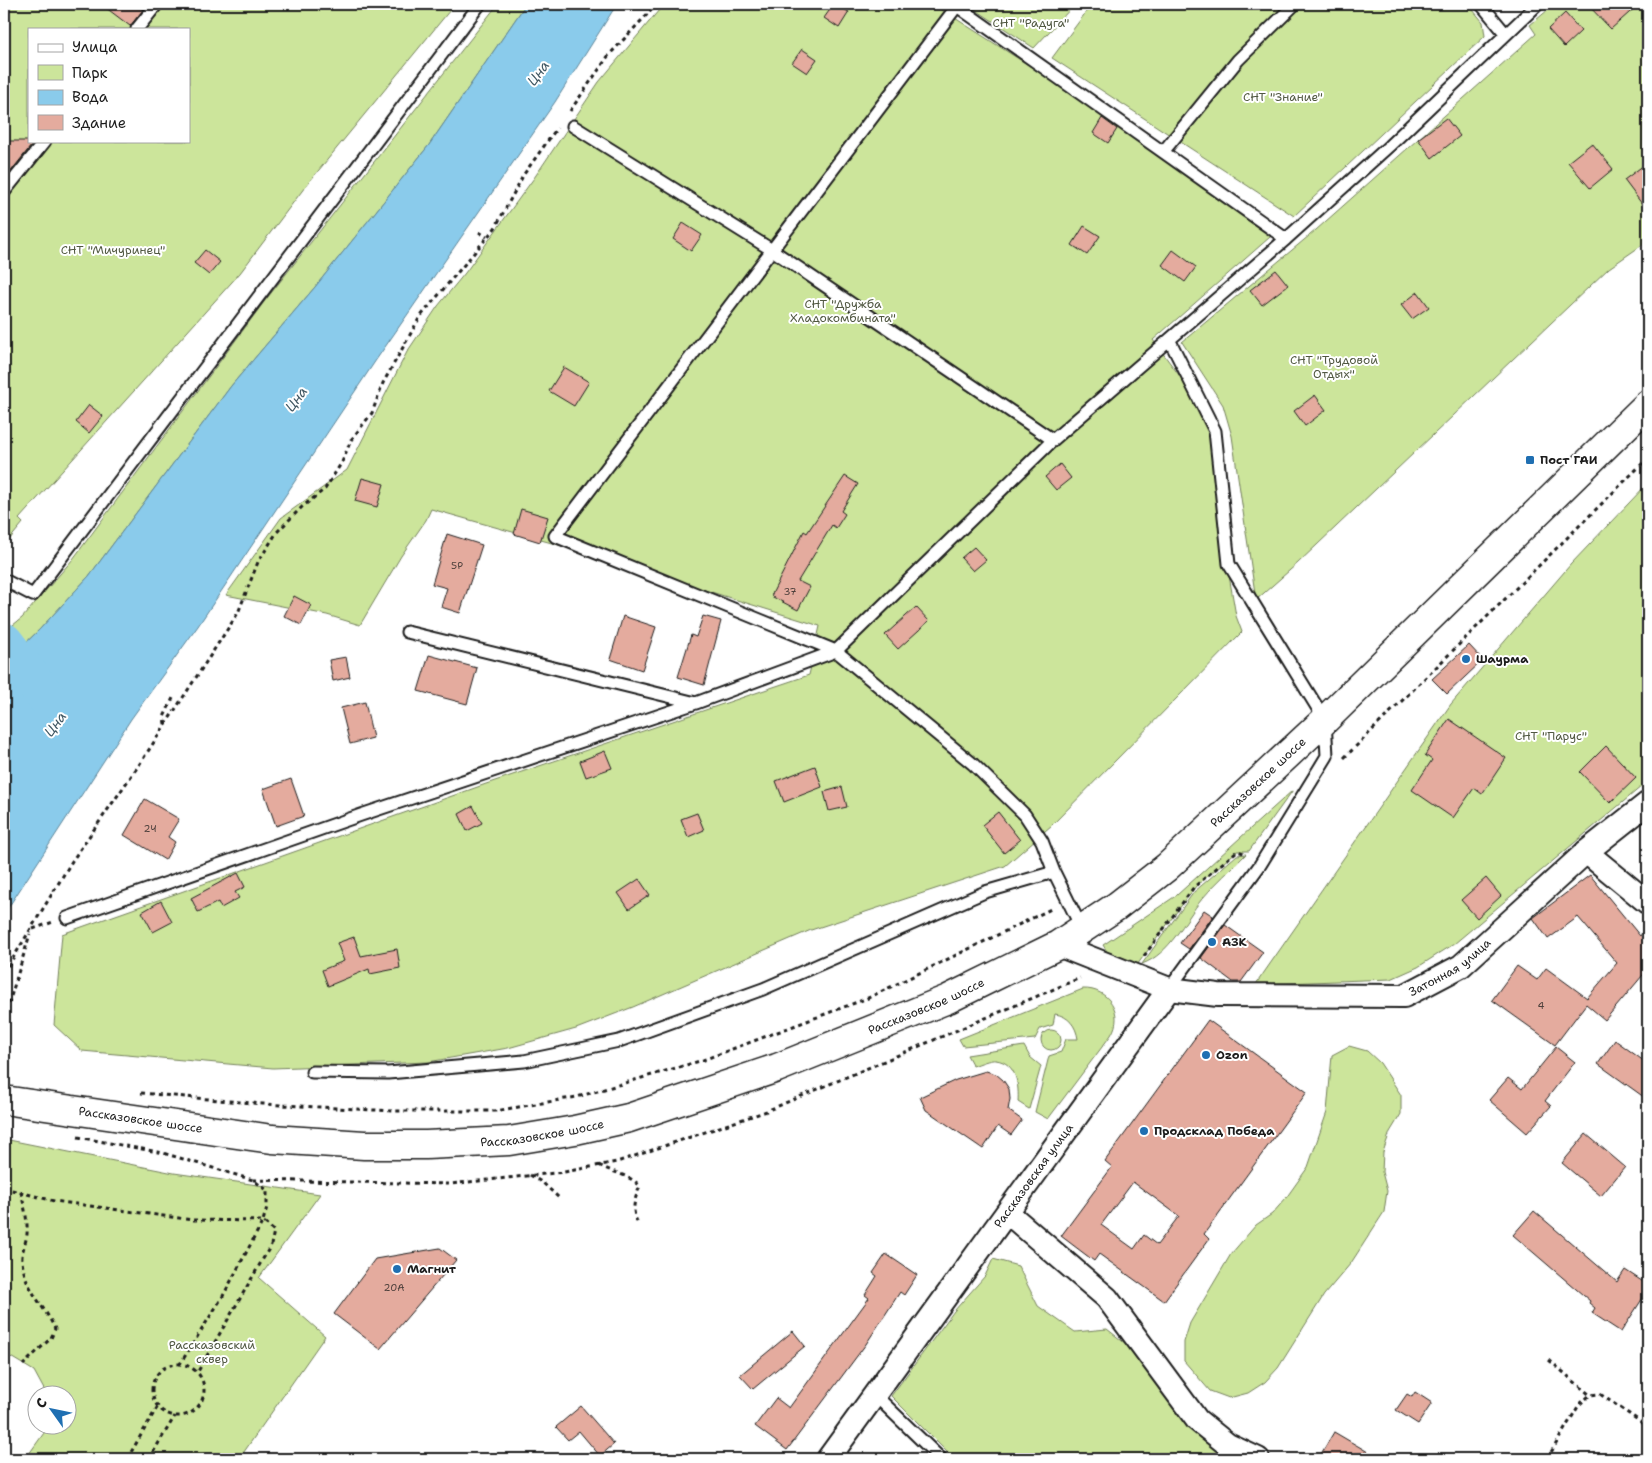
<svg xmlns="http://www.w3.org/2000/svg" width="1652" height="1463" font-family="'Shantell Sans',sans-serif">
<style>
.green{fill:#cce59b;stroke:#74805c;fill-rule:evenodd}
.water{fill:#8acbeb;stroke:#5e8598}
.lines{fill:none;stroke-linecap:round;stroke-linejoin:round}
.river{stroke:#8acbeb;stroke-width:39}
.building{fill:#e4ab9e;stroke:#1c1c1c;fill-rule:evenodd}
.service-casing{stroke:#1c1c1c;stroke-width:15}
.minor-casing{stroke:#1c1c1c;stroke-width:26}
.primary-casing{stroke:#1c1c1c;stroke-width:31}
.path{stroke:#1c1c1c;stroke-width:3;stroke-dasharray:4 4;stroke-linecap:butt}
.service{stroke:#fff;stroke-width:11}
.minor{stroke:#fff;stroke-width:22}
.primary{stroke:#fff;stroke-width:28}
.poi-dot{fill:#1f6fb2;stroke:#fff;stroke-width:2}
.labels{text-anchor:middle;stroke-width:4;stroke-linejoin:round;paint-order:stroke}
.number-label{font-size:10px;fill:#4e403c}
.park-label{font-size:12px;fill:#515842;stroke:#fff}
.poi-label{font-size:12px;font-weight:bold;fill:#1c1c1c;stroke:#fff;text-anchor:start}
.street-label{font-size:12px;fill:#1c1c1c;stroke:#fff}
.water-label{font-size:14px;font-style:italic;fill:#425964;stroke:#fff}
</style>
<rect width="100%" height="100%" fill="#fff"/>
<filter id="ink" filterUnits="userSpaceOnUse"><feTurbulence type="fractalNoise" baseFrequency=".02" numOctaves="2"/><feDisplacementMap in="SourceGraphic" scale="10" xChannelSelector="R" yChannelSelector="G"/><feConvolveMatrix kernelMatrix="1 2 1 2 8 2 1 2 1" color-interpolation-filters="sRGB"/></filter>
<g filter="url(#ink)">
<path class="green" d="M4 4H455L305 187 240 273 19 519 23 523 4 546ZM29 29H189V141H29Z
M498 4H526L429 145 315 287 231 386 89 576 40 629 4 664V632L22 618 73 559 264 302Z
M664 4H933L1128 129 1278 230 1153 340 1211 418 1216 500 1236 616 1242 632 1052 825 1005 866 811 930 633 1007 576 1029 508 1048 428 1062 273 1068 82 1051 54 1025 62 934 486 784 809 675 820 626 580 551 431 509 426 520 401 556 360 625 327 615 226 595 281 518 347 470 407 352 438 306 465 273 534 178 599 82Z
M967 4H1075L1034 48Z
M1092 4H1468L1483 22 1485 36 1294 216 1052 58Z
M1555 4H1648V241L1609 268 1298 563 1256 600 1232 436 1223 405 1182 342 1316 230 1536 34 1530 25Z
M1648 483V781L1454 944 1418 967 1391 979 1256 984 1451 704 1571 564Z
M1293 790 1249 851H1237L1196 886 1137 965 1108 953 1103 945 1177 895Z
M1246 854C1232 869 1215 883 1202 899 1184 921 1170 954 1142 964L1194 892 1237 855Z
M1083 989C1108 988 1125 1013 1111 1035L1048 1119 1035 1112 1049 1056 1061 1052 1066 1039H1078C1076 1026 1069 1016 1055 1014L1053 1025 1040 1029 1035 1039 963 1046 959 1039Z
M1041 1040a10 10 0 1 1 20 0a10 10 0 1 1-20 0Z
M1024 1046 1030 1057 1041 1066 1029 1109 1018 1102C1019 1086 1017 1063 996 1060 990 1059 979 1064 973 1066L967 1055Z
M1349 1046 1367 1051 1380 1063 1401 1095V1114L1390 1132 1383 1152 1382 1172 1387 1191 1384 1212 1351 1263 1324 1295 1278 1368 1265 1382 1248 1393 1229 1398 1210 1391 1184 1361V1342L1190 1323 1231 1254 1256 1225 1272 1214 1286 1198 1308 1167 1327 1112 1332 1055Z
M4 1139 174 1173 320 1194 259 1278 325 1336 239 1459H22L26 1458 49 1426H68V1396L47 1395 34 1371 4 1353Z
M993 1259 1018 1266 1038 1306 1075 1332 1107 1329 1135 1351 1245 1459H956L948 1453 891 1396 954 1311 985 1276Z"/>
<path class="water" d="M526 4H617L555 102 376 360 198 626 131 719 4 914V664L40 629 89 576 231 386 315 287 429 145Z"/>
<g class="lines">
<path class="river" d="M4 642 46 697"/>
</g>
<path class="building" d="M101 4H135L143 10 130 26Z
M834 4 849 12 839 28 824 18Z
M1587 4H1639L1611 29Z
M1565 13 1581 31 1564 47 1548 29Z
M802 49 817 59 807 73 792 63Z
M1102 118 1117 129 1108 143 1093 133Z
M1446 118 1460 136 1432 158 1418 139Z
M4 141H35L4 180Z
M1592 143 1613 169 1590 188 1568 162Z
M1648 162V212L1624 180Z
M683 223 702 235 691 251 673 239Z
M1084 226 1100 236 1087 255 1072 245Z
M205 250 220 262 209 275 194 263Z
M1173 250 1196 267 1185 282 1162 265Z
M1276 270 1288 285 1262 305 1250 290Z
M1418 292 1429 307 1412 319 1401 305Z
M564 367 589 382 574 406 549 391Z
M1315 395 1326 410 1305 426 1294 411Z
M89 405 103 416 89 433 76 422Z
M1060 464 1071 478 1056 490 1045 477Z
M845 476 858 484 841 511 845 514 836 528 832 525 798 581 810 587 798 610 771 596 804 531 807 533Z
M362 478 384 484 377 507 355 501Z
M521 509 548 517 540 542 514 534Z
M447 534 482 545 460 613 441 607 447 588 432 584Z
M974 547 986 560 973 571 961 558Z
M294 596 311 605 301 625 284 616Z
M916 607 929 621 898 649 885 635Z
M623 616 656 627 642 670 610 659Z
M703 616 721 621 704 685 678 677 691 635 696 637Z
M1469 645 1483 660 1447 694 1432 679Z
M429 655 477 668 467 704 418 691Z
M346 657 350 677 333 681 329 660Z
M365 702 373 738 350 744 341 708Z
M1449 719 1506 758 1482 794 1474 788 1453 818 1412 790 1432 760 1425 755Z
M1606 746 1636 778 1610 803 1580 772Z
M605 751 612 768 586 777 580 761Z
M815 766 822 787 784 802 776 781Z
M291 779 304 816 276 826 263 789Z
M842 787 847 807 829 811 824 792Z
M145 799 179 819 168 837 175 842 165 860 124 835Z
M473 806 482 823 467 831 459 814Z
M998 812 1020 840 1004 853 982 825Z
M697 813 704 830 688 837 681 819Z
M238 873 245 887 235 892 239 898 221 908 218 902 198 912 191 898Z
M1590 875 1640 936 1648 926V969L1605 1020 1586 1004 1555 1045 1492 1000 1517 966 1537 980 1546 968 1587 998 1617 963 1578 917 1548 939 1533 918Z
M1486 878 1501 896 1477 918 1461 900Z
M639 879 650 895 629 909 618 893Z
M161 901 172 922 153 932 142 912Z
M1204 910 1213 916 1189 949 1180 943Z
M1225 925 1263 952 1241 982H1233L1201 958Z
M354 937 361 956 397 949 400 968 370 974 369 969 328 986 322 970 344 961 337 943Z
M1208 1020 1307 1092 1204 1234 1209 1239 1164 1301 1099 1254 1094 1261 1061 1236 1112 1167 1105 1161ZM1133 1182 1179 1216 1157 1245 1144 1235 1134 1249 1101 1225Z
M1615 1040 1648 1064V1100L1598 1064Z
M1556 1047 1575 1062 1545 1101 1551 1106 1527 1133 1489 1100 1508 1078 1522 1089Z
M986 1071 996 1074 1003 1080 1009 1089 1010 1099 1008 1110 1022 1120 1011 1135 998 1126 983 1149 926 1110 920 1097 956 1080Z
M1586 1134 1625 1167 1601 1196 1562 1163Z
M1534 1211 1617 1282 1625 1270 1648 1285V1290L1621 1332 1592 1313 1595 1308 1589 1303 1590 1301 1513 1235Z
M440 1248 456 1260 380 1349 334 1314 375 1259Z
M886 1254 917 1275 904 1295 900 1292 866 1344 787 1450 755 1426 776 1398 789 1408 869 1298 865 1295 877 1276 873 1273Z
M793 1331 805 1346 753 1389 740 1375Z
M1415 1392 1432 1403 1418 1424 1396 1410 1407 1394 1412 1397Z
M581 1406 614 1444 600 1456 579 1431 568 1440 556 1427Z
M1334 1432 1380 1459H1318Z"/>
<g class="lines">
<g class="service-casing">
<path id="service" d="M954 4 1286 239
M1481 4 1505 33
M957 6 555 536 836 651 1053 440 1286 239 1389 146 1538 4
M137 29 157 4
M573 126 772 250 1053 440
M1163 152 1238 60 1295 4
M4 192 45 141
M4 580 33 595 480 4
M407 632 696 703
M67 918 361 815 696 703 836 651 973 764 1025 815 1042 841 1054 872 1082 929
M1169 989 1260 865 1327 756 1325 720 1229 564 1215 431 1170 341
M312 1072 388 1073 524 1061 619 1041 763 989 985 892 1054 872
M876 1396 941 1459"/>
</g>
<g class="minor-casing">
<g id="minor">
<path d="M1586 852 1648 903"/>
<path id="s1" d="M1058 945 1169 989 1218 995 1404 996 1461 966 1586 852 1648 803"/>
<path d="M1008 1213 1107 1298 1197 1420 1228 1445 1258 1459"/>
<path id="s2" d="M828 1459 1169 989"/>
</g>
</g>
<g class="primary-casing">
<g id="primary">
<path id="s3" d="M4 1100 272 1139 364 1145H426L509 1141 575 1130 629 1118 777 1068 948 999 1058 945 1117 906 1167 867 1325 720 1648 404"/>
</g>
</g>
<path class="path" d="M570 111 609 55 657 4
M479 232 487 237
M165 724 164 717 173 698
M1344 758 1648 458
M33 929 53 922
M1144 956 1194 887 1237 851 1247 854
M4 973 72 861 141 762 238 613 258 562 277 532 302 507 325 489 342 462 351 440 372 413 383 383 420 317 495 228 524 174 557 128
M4 1019 30 934
M141 1093 263 1104 393 1111H495L577 1097 703 1060 868 998 1053 908
M78 1137 163 1153 253 1180 267 1190V1207L263 1221 223 1296 180 1364
M599 1165C613 1173 630 1175 640 1186 634 1201 631 1209 638 1224
M530 1175 543 1183 559 1198
M253 1180 450 1184 564 1172 617 1162 764 1112 1080 978
M4 1188 54 1201 193 1220 263 1221 274 1231 271 1245 197 1373
M21 1192C24 1206 28 1220 27 1234 26 1243 21 1252 22 1261 25 1290 45 1306 55 1329L51 1338 23 1365
M1549 1360 1590 1395
M152 1390a26 26 0 1 1 52 0a26 26 0 1 1-52 0Z
M127 1459 158 1406
M149 1459 175 1416
M1547 1459 1579 1405 1590 1395 1600 1394 1648 1427"/>
<use href="#service" class="service"/>
<use href="#minor" class="minor"/>
<use href="#primary" class="primary"/>
</g>
</g>
<g class="poi-dot">
<rect x="1525" y="455" width="10" height="10" rx="2.5"/>
<circle cx="1466" cy="659" r="5"/>
<circle cx="1212" cy="942" r="5"/>
<circle cx="1206" cy="1055" r="5"/>
<circle cx="1144" cy="1131" r="5"/>
<circle cx="397" cy="1269" r="5"/>
</g>
<g class="labels">
<g class="number-label">
<text x="457" y="569">5Р</text>
<text x="790" y="595">37</text>
<text x="150" y="832">2Ч</text>
<text x="1541" y="1009">4</text>
<text x="394" y="1291">20А</text>
</g>
<g class="park-label">
<text x="1031" y="27">СНТ "Радуга"</text>
<text x="1283" y="101">СНТ "Знание"</text>
<text x="113" y="254">СНТ "Мичуринец"</text>
<text x="843" y="308">СНТ "Дружба<tspan x="843" dy="14">Хладокомбината"</tspan></text>
<text x="1334" y="364">СНТ "Трудовой<tspan x="1334" dy="14">Отдых"</tspan></text>
<text x="1551" y="740">СНТ "Парус"</text>
<text x="212" y="1349">Рассказовский<tspan x="212" dy="14">сквер</tspan></text>
</g>
<g class="poi-label">
<text x="1540" y="464">Пост ГАИ</text>
<text x="1476" y="663">Шаурма</text>
<text x="1222" y="946">АЗК</text>
<text x="1216" y="1059">Ozon</text>
<text x="1154" y="1135">Продсклад Победа</text>
<text x="407" y="1273">Магнит</text>
</g>
<g class="street-label">
<text dy="4" stroke="none"><textPath href="#s3" startOffset="1352">Рассказовское шоссе</textPath></text>
<text dy="4" stroke="none"><textPath href="#s1" startOffset="409">Затонная улица</textPath></text>
<text dy="4" stroke="none"><textPath href="#s3" startOffset="948">Рассказовское шоссе</textPath></text>
<text dy="4" stroke="none"><textPath href="#s3" startOffset="138">Рассказовское шоссе</textPath></text>
<text dy="4" stroke="none"><textPath href="#s3" startOffset="542">Рассказовское шоссе</textPath></text>
<text dy="4" stroke="none"><textPath href="#s2" startOffset="350">Рассказовская улица</textPath></text>
</g>
<g class="water-label">
<text transform="translate(538 73) rotate(-53)" y="5">Цна</text>
<text transform="translate(296 399) rotate(-53)" y="5">Цна</text>
<text transform="translate(55 724) rotate(-53)" y="5">Цна</text>
</g>
</g>
<rect width="1652" height="1463" fill="none" stroke="#fff" stroke-width="20"/>
<rect x="10" y="10" width="1632" height="1443" fill="none" stroke="#1c1c1c" stroke-width="2" filter="url(#ink)"/>
<rect x="28" y="28" width="162" height="115" fill="#ffffff" stroke="#a4a4a4"/>
<rect x="38" y="44" width="25" height="8" fill="#ffffff" stroke="#a4a4a4"/>
<text x="72" y="52" font-size="15" fill="#1c1c1c">Улица</text>
<rect x="38" y="65" width="25" height="15" fill="#cce59b" stroke="#a4a4a4"/>
<text x="72" y="78" font-size="15" fill="#1c1c1c">Парк</text>
<rect x="38" y="90" width="25" height="15" fill="#8acbeb" stroke="#a4a4a4"/>
<text x="72" y="102" font-size="15" fill="#1c1c1c">Вода</text>
<rect x="38" y="115" width="25" height="15" fill="#e4ab9e" stroke="#a4a4a4"/>
<text x="72" y="128" font-size="15" fill="#1c1c1c">Здание</text>
<g transform="translate(52 1410) rotate(303)"><circle r="24" fill="#ffffff" stroke="#a4a4a4"/>
<path d="M0-4L9 19L0 12L-9 19Z" fill="#1f6fb2"/>
<text y="-8" font-size="14" font-weight="bold" text-anchor="middle" fill="#1c1c1c">С</text>
</g>
</svg>
